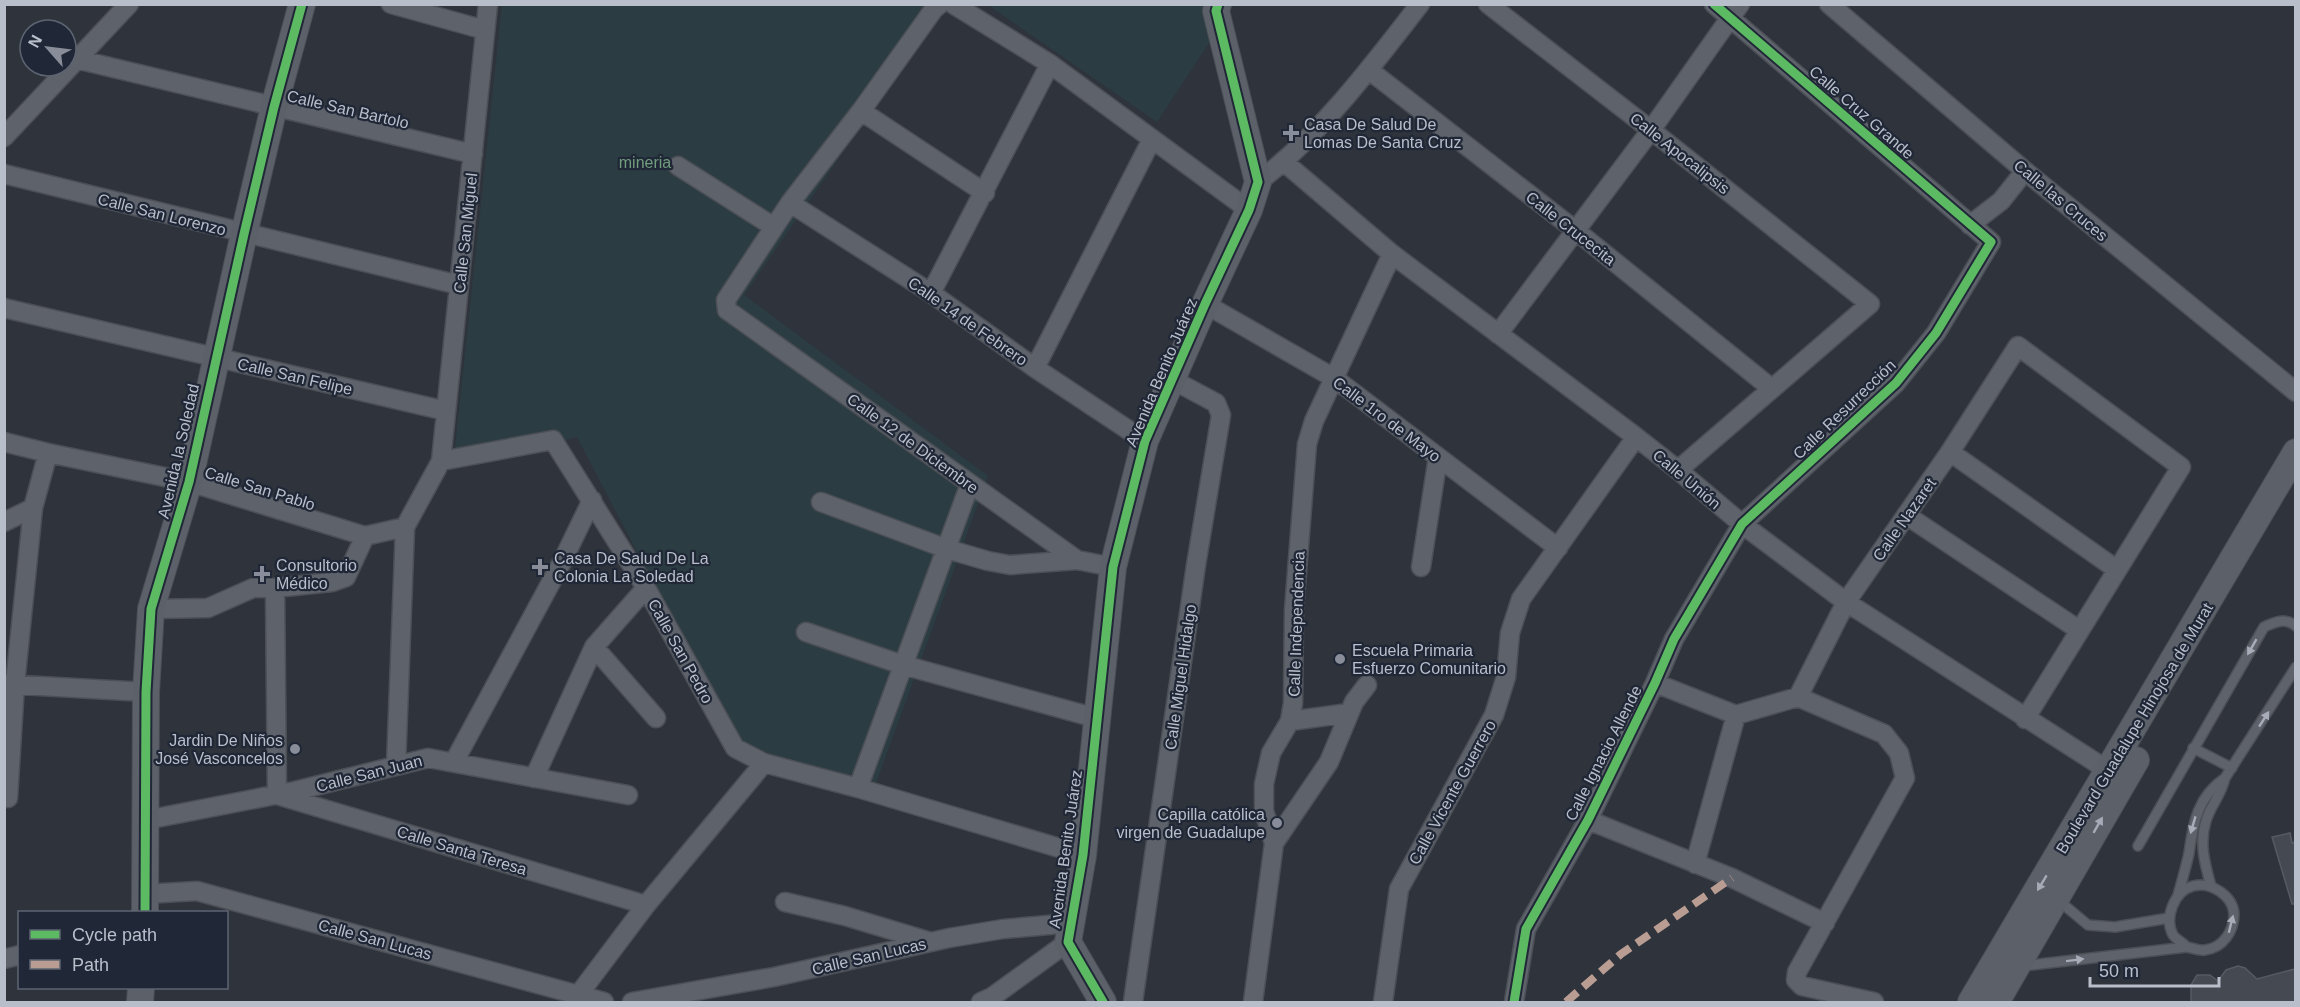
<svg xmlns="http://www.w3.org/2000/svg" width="2300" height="1007" font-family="Helvetica,sans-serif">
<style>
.green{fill:#2b3d42}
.building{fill:#454951;stroke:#565a63;stroke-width:1.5}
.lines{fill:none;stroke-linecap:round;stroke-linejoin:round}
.lane-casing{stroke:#4c4f56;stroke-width:12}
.street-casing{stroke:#4c4f56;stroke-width:21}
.secondary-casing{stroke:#4c4f56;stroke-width:28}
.lane{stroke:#5e626a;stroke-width:9}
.street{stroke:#5e626a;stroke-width:18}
.secondary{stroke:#5c6068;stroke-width:26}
.quiet{stroke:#b99d93;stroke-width:8;stroke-dasharray:15 8;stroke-linecap:butt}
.cycleway-casing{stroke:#202837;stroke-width:13}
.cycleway{stroke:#5cba63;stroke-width:9}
.oneway{fill:#a7acb8}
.oneway2{fill:#a6abb7}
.poi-dot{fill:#888d99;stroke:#202837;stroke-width:2}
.labels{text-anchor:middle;stroke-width:4.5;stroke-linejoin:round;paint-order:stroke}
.street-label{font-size:16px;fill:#b9becb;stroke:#202837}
.poi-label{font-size:16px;fill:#b9becb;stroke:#202837;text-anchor:start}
.park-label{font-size:16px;fill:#719c7e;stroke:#202837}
</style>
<rect width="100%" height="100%" fill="#2e333c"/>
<path class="green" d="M502 5H945L744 295 988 476 876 783 738 745 577 437 453 467Z
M988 5H1234L1157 122Z"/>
<path class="building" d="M2290 833 2292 843 2295 842V904H2292L2272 837Z
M2238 966 2245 968 2257 979 2295 969V1002H2191V985L2197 975H2210L2218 981 2226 970Z"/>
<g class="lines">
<g class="lane-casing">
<path id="lane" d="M2193 748 2232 768
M2138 846 2264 627C2275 622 2285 617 2296 626
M2211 886C2205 865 2199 843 2206 821 2210 806 2221 796 2225 778L2296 667
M2178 895C2182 881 2186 867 2189 853 2193 823 2198 796 2225 778
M2058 900 2088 925 2115 927 2169 918
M2022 966 2187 947C2192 948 2200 951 2205 950 2223 948 2234 931 2234 914 2233 896 2211 881 2193 886 2174 891 2164 918 2173 935 2176 939 2183 943 2187 947"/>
</g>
<g class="street-casing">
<path id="street" d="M391 4 485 30
M940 4 934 9 861 111 790 203 726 300 727 310 1077 560 1113 567
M953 4 1050 64 1249 210
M1488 4 1651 130 1870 304 1678 470
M1829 4 2025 171 2296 392
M76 59 473 154
M1369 70 1575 230 1771 388
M861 111 985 193
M4 137 129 4
M1284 162 1392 254 1636 437 1678 470 1742 524 1846 602 2109 771
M678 166 774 227
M4 174 459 285
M1258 182C1319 136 1373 65 1420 4
M790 203 931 293 1035 368 1145 441
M1970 225 2001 201 2025 171
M931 293 1050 64
M1205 304 1334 378 1558 548
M4 308 446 411
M1498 334 1651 130 1740 4
M1035 368 1152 139
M4 442 48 453 189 482 365 536
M1950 452 2116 569
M441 461 553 440 646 588 735 748 764 763 858 788 1083 855
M821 502 947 549 988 561 1010 565 1077 560
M1906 515 2079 630
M4 522 33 508
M1421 567 1438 457
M275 588 277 795 646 905
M151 609 208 608 253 588H275L332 582 346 577 365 536 405 527 441 461 488 4
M806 632 903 665 1096 718
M594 647 656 718
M1655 683 1736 715 1798 697 1884 734 1899 753 1905 778 1797 972 1796 980 1802 986 1874 1002
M4 684 146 692
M1798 697 1846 602 1950 452 2018 346 2181 467 2025 719
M1290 721 1349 713
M454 762 562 562 592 500
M396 766 405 527
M534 778 594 647 646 588
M858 788 970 484
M8 798 15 684 33 508 48 453
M146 820 295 791 428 758 628 795
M1588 820 1732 878 1825 923
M1274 843 1329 762 1354 702 1367 685
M1695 864 1736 715
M145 894 197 891 604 1002
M785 902 845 916 931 942
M4 959 20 955
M579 994 646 905 764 763
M632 1002 774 977 949 938 1003 929 1071 923
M981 1002 992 997 1068 942
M1133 1002 1196 565 1221 415 1216 403 1171 379
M1253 1002 1274 843 1264 811V784L1271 753 1290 721 1293 703 1294 610 1307 444 1314 421 1392 254
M1383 1002 1399 889 1494 715 1506 677 1510 633 1521 599 1636 437
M1514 1002 1526 929 1588 820 1655 683 1674 639 1742 524 1896 383 1936 333 1991 242 1714 4"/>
</g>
<g class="secondary-casing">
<path id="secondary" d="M145 912 146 692 151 609 189 482 244 234 274 107 302 4
M140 1002 141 988
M1103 1002 1068 942 1083 855 1113 567 1145 441 1205 304 1249 210 1258 182 1216 11 1218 4
M1971 1002 2296 452
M1996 1002 2136 760"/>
</g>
<use href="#lane" class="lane"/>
<use href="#street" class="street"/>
<use href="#secondary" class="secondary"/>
<path class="quiet" d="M1566 1002 1621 954 1732 878"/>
<g class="cycleway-casing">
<path id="cycleway" d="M145 912 146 692 151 609 189 482 244 234 274 107 302 4
M1103 1002 1068 942 1083 855 1113 567 1145 441 1205 304 1249 210 1258 182 1216 11 1218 4
M1514 1002 1526 929 1588 820 1655 683 1674 639 1742 524 1896 383 1936 333 1991 242 1714 4"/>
</g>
<use href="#cycleway" class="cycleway"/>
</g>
<defs><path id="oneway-solid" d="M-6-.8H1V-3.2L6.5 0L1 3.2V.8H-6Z" transform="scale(1.5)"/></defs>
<g class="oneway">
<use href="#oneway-solid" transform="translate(2252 647) rotate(120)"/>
<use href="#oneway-solid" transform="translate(2264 719) rotate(-57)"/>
<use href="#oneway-solid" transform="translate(2193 825) rotate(106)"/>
<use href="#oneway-solid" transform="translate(2231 924) rotate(-76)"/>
<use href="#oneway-solid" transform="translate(2075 960) rotate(-7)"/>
</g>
<g class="oneway2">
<use href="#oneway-solid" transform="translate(2098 825) rotate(-60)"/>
<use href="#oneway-solid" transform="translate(2042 883) rotate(121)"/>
</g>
<g class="poi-dot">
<path d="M1288 124h6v6h6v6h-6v6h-6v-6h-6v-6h6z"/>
<path d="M537 558h6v6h6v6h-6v6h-6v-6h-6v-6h6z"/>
<path d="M259 565h6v6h6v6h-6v6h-6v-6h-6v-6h6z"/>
<circle cx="1340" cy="659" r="6"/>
<circle cx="295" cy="749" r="6"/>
<circle cx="1277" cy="823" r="6"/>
</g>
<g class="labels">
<g class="street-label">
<text transform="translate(348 109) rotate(13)" y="6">Calle San Bartolo</text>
<text transform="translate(1862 112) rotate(41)" y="6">Calle Cruz Grande</text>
<text transform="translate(1680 153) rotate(38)" y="6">Calle Apocalipsis</text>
<text transform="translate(2061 200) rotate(40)" y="6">Calle las Cruces</text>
<text transform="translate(162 214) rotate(14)" y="6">Calle San Lorenzo</text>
<text transform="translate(1571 228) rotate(38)" y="6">Calle Crucecita</text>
<text transform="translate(465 233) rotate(-84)" y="6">Calle San Miguel</text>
<text transform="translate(968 321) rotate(35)" y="6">Calle 14 de Febrero</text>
<text transform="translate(1161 372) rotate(-67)" y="6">Avenida Benito Juárez</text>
<text transform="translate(295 376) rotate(13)" y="6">Calle San Felipe</text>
<text transform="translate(1844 409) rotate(-44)" y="6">Calle Resurrección</text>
<text transform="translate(1387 419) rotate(37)" y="6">Calle 1ro de Mayo</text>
<text transform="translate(913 443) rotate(36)" y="6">Calle 12 de Diciembre</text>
<text transform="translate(178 451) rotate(-77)" y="6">Avenida la Soledad</text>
<text transform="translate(1687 479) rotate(40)" y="6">Calle Unión</text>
<text transform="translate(260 488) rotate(17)" y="6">Calle San Pablo</text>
<text transform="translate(1904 519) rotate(-55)" y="6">Calle Nazaret</text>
<text transform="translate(1296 624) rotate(-88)" y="6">Calle Independencia</text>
<text transform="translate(681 651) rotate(61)" y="6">Calle San Pedro</text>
<text transform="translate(1180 677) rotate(-82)" y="6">Calle Miguel Hidalgo</text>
<text transform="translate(2134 728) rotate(-59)" y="6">Boulevard Guadalupe Hinojosa de Murat</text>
<text transform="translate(1603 753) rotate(-63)" y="6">Calle Ignacio Allende</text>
<text transform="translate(369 773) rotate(-14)" y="6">Calle San Juan</text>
<text transform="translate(1452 792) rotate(-61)" y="6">Calle Vicente Guerrero</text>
<text transform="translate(1065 849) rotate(-82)" y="6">Avenida Benito Juárez</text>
<text transform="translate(462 850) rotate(17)" y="6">Calle Santa Teresa</text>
<text transform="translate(375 939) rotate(15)" y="6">Calle San Lucas</text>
<text transform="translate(869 956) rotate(-13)" y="6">Calle San Lucas</text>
</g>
<g class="poi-label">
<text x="1304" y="130">Casa De Salud De<tspan x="1304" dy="18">Lomas De Santa Cruz</tspan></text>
<text x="554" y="564">Casa De Salud De La<tspan x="554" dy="18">Colonia La Soledad</tspan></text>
<text x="276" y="571">Consultorio<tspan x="276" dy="18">Médico</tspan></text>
<text x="1352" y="656">Escuela Primaria<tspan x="1352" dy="18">Esfuerzo Comunitario</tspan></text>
<text x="283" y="746" text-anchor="end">Jardin De Niños<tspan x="283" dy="18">José Vasconcelos</tspan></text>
<text x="1265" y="820" text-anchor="end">Capilla católica<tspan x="1265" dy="18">virgen de Guadalupe</tspan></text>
</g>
<g class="park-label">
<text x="645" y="168">mineria</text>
</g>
</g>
<rect width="2300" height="1007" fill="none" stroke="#b9becb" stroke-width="12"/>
<rect x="18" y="911" width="210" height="78" fill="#202837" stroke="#5d6472" stroke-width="1.5"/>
<rect x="30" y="930" width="30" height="9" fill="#5cba63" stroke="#5d6472" stroke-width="1.5"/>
<text x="72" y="941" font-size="18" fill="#b9becb">Cycle path</text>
<rect x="30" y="960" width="30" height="9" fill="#b99d93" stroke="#5d6472" stroke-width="1.5"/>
<text x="72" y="971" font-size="18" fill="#b9becb">Path</text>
<g transform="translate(48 48) rotate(298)"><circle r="28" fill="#202837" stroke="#5d6472" stroke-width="1.5"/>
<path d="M0-4.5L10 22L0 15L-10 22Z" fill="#888d99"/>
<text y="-9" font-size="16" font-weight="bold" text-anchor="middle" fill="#b9becb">N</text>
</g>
<path d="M2090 977v9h129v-9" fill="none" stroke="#b9becb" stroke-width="3"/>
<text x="2099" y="977" font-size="18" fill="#b9becb" stroke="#202837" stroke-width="4.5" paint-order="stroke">50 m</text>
</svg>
